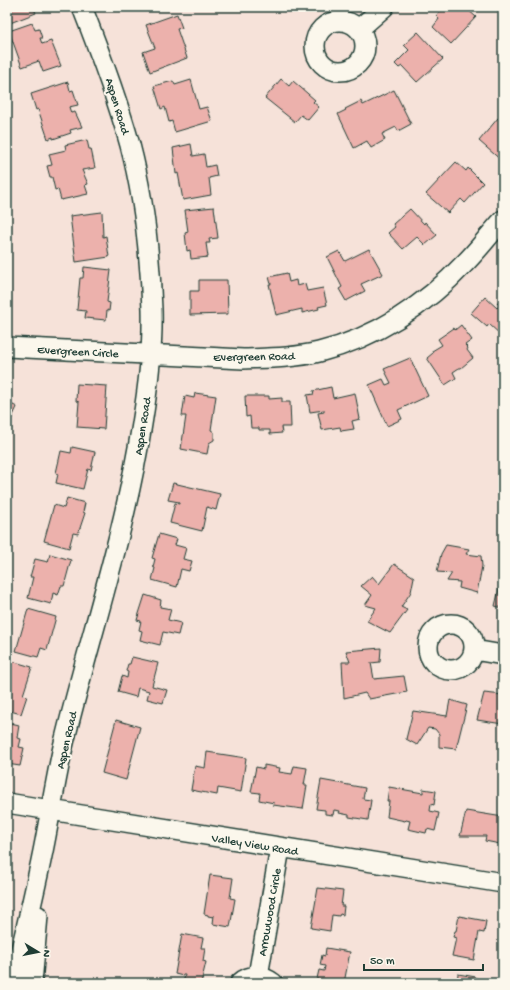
<svg xmlns="http://www.w3.org/2000/svg" width="510" height="990" font-family="'Gochi Hand',sans-serif">
<style>
.building{fill:#ecb1ac;stroke:#1f3d34}
.lines{fill:none;stroke-linecap:round;stroke-linejoin:round}
.minor-casing{stroke:#1f3d34;stroke-width:22}
.minor{stroke:#fbf7ec;stroke-width:19}
.labels{text-anchor:middle;stroke-width:4;stroke-linejoin:round;paint-order:stroke}
.street-label{font-size:12px;fill:#1f3d34;stroke:#fbf7ec}
</style>
<rect width="100%" height="100%" fill="#f6e2d9"/>
<filter id="ink" filterUnits="userSpaceOnUse"><feTurbulence type="fractalNoise" baseFrequency=".025" numOctaves="2"/><feDisplacementMap in="SourceGraphic" scale="8" xChannelSelector="R" yChannelSelector="G"/><feConvolveMatrix kernelMatrix="1 2 1 2 8 2 1 2 1" color-interpolation-filters="sRGB"/></filter>
<g filter="url(#ink)">
<path class="building" d="M7 7H33L36 13 10 23 7 16Z
M440 7H467L466 8 476 17 451 44 433 27 439 19 436 16 442 9Z
M177 14 182 28 177 29 187 58 150 72 143 52 155 48 146 25Z
M32 23 35 30 39 29 42 38H40L42 44 51 41 61 66 43 72 39 61 22 67 9 31Z
M418 32 443 59 417 82 402 66 399 68 395 64 409 50 404 45Z
M281 79 289 86 293 81 315 100 313 102 319 107 308 120 301 115 295 122 265 98Z
M191 80 199 109 207 107 212 121 175 132 172 121 169 122 165 107 161 109 154 86 173 81 175 85Z
M68 82 70 91 73 90 78 105 69 107 71 113 75 112 82 127 70 130 71 133 53 139V137L48 139 38 109 36 110 31 94Z
M394 90 411 124 398 131 396 127 382 134 385 140 371 148 367 141 354 148 338 114 346 110 345 109 361 101 363 105Z
M498 118 503 122 502 161 479 141Z
M87 140 89 149H91L95 168 82 170 88 184 85 185 88 194 61 200 58 189 55 190 52 177H50L47 166 52 165 49 154 66 150 65 145Z
M191 144 193 156 204 154 206 167 215 165 217 176 209 178 211 195 183 200 178 173 176 174 173 148Z
M456 162 466 171 468 168 483 183 465 203 461 199 448 213 426 194Z
M214 207 218 238 209 239 210 243H206L208 257 191 259 190 250 187 251 185 233 188 232 185 210Z
M410 209 424 224 425 222 437 235 425 245 417 237 403 249 388 233 395 227 393 224Z
M102 212 103 237 106 236 109 257 76 262 70 216Z
M369 249 383 274 361 284 365 291 346 301 339 289 342 287 327 257 339 251 345 261Z
M84 267 111 270 107 302 110 303 109 311 107 310 106 320 85 318 86 311 77 310 80 278H83Z
M287 273 289 282 296 280 297 286 305 284 307 291 323 288 327 305 318 307 319 309 302 313V309L276 315 269 284H271L269 277Z
M199 280H227L228 314 190 315V291H199Z
M503 296V337L489 324 487 327 471 313 485 297 497 308 500 305 497 303Z
M461 325 472 340 465 345 468 348 467 350 473 358 461 368H459L453 372 456 378 445 385 427 358 433 353 432 351 442 345 438 339 454 328 455 330Z
M410 358 428 396 398 410 402 419 387 426 369 385 383 379 386 385 391 383 384 369Z
M77 384 107 386 104 429 77 427 79 402 76 401Z
M331 387 333 398 355 393 360 419 352 421 354 429 341 431 340 427 322 430 318 413 324 412V410L310 412 307 395 314 394 313 391Z
M195 393 216 396 211 430 214 432V440L209 443 207 454 181 449 186 416H182L185 396 194 398Z
M245 396H269V399L282 398V402H290L291 427H281L282 433 270 434V430H259V428H251L250 416 246 417Z
M7 402 17 407 10 422 7 421Z
M72 447 95 452 91 470 88 469 83 489 56 483 58 474 56 473 61 451 71 453Z
M173 483 220 494 216 510 207 507 202 531 170 523 175 503 179 504V502L168 500Z
M67 498 85 503 83 512 85 513 78 534 73 533 69 548 44 541 54 505 64 508Z
M159 534 177 539 175 545 186 548 183 559 192 561 189 571 181 569 177 587 152 580 155 568 153 567 155 559 152 558Z
M446 545 469 549 466 554 481 556 482 566 477 593 459 588 460 582 447 581 452 573 437 572 441 554Z
M50 554 71 560 64 586H61L58 595 53 593 51 604 28 598 33 577H30L35 559 48 562Z
M394 564 414 577 411 592 401 607 407 610 390 633 367 621 376 608 365 605 372 595 361 586 372 576 379 584Z
M499 589 503 590V608L495 606Z
M145 595 161 600 160 607 171 609 168 620 181 623 178 635 163 632 160 645 140 640 142 631 139 630 141 621 137 620Z
M28 609 56 617 47 650 41 648 38 657 16 651Z
M381 648 380 662 371 663 374 679 404 676 407 692 369 699 365 693 344 698 342 662H350L346 651Z
M132 657 158 663 152 686 167 690 163 703 147 699 149 691 138 688 136 697 118 692 122 676 127 678 128 672 126 671 128 664H130Z
M8 660 32 667 23 695 27 696 21 714 7 710Z
M484 693 503 695V724L477 720Z
M450 700 467 705 456 749 439 747V734L435 729 428 728 417 745 406 739 413 711 447 716Z
M116 720 140 727 126 780 102 773Z
M7 722 19 725 17 738 21 739 19 747 24 748 20 766 7 764Z
M207 752 246 758 241 792 218 788 217 795 191 790 195 766 205 768Z
M264 765 280 768 279 772 292 774 294 766 307 768 304 785H307L303 809 273 805 274 803 259 800 260 793 251 792 256 767 264 769Z
M321 780 365 788 363 799 371 800 368 820 349 817V815L339 813 340 811 334 810 333 815 325 814V810L316 809Z
M389 787 423 793V789L436 791 434 805 431 804 430 811 439 813 435 831 427 829 426 833 408 829 410 821 406 820 405 821 387 817 389 801H387Z
M466 811 503 817V833L500 844 485 841 486 836H460Z
M210 875 233 878 230 898 235 899 230 927 213 924 214 915 213 917 208 916V915L204 914Z
M318 888 343 891 341 906H344L343 915 340 914 339 916 332 915 330 931 311 928Z
M459 916 486 921 484 933 479 932 474 960 452 956 456 938 453 937 455 931H456Z
M182 934 203 938 201 948H205L203 961 206 962 201 983H183L185 975H183V976L175 974Z
M326 948 350 952 344 983H315H316L319 970 324 971 325 966 320 965 322 955 325 956Z
M458 974 476 977 475 983H447V980L457 982Z"/>
<g class="lines">
<g class="minor-casing">
<path id="minor" d="M315 46a25 25 0 1 1 50 0a25 25 0 1 1-50 0Z
M359 29 384 7
M7 347 243 359C269 358 294 358 319 352 375 338 426 305 465 263 478 250 490 234 503 220
M428 647a23 23 0 1 1 46 0a23 23 0 1 1-46 0Z
M474 650 503 655
M7 803 503 883
M258 976 280 848
M13 983C24 936 36 888 45 841 51 810 56 778 63 747 89 639 125 534 142 424 148 388 153 346 152 309 150 254 144 198 130 145 117 98 100 53 82 7
M32 983 38 916
M240 983C250 974 263 975 273 983"/>
</g>
<use href="#minor" class="minor"/>
</g>
</g>
<g class="labels">
<g class="street-label">
<text transform="translate(118 106) rotate(73)" y="4">Aspen Road</text>
<text transform="translate(78 351) rotate(3)" y="4">Evergreen Circle</text>
<text transform="translate(254 356) rotate(-1)" y="4">Evergreen Road</text>
<text transform="translate(142 426) rotate(-81)" y="4">Aspen Road</text>
<text transform="translate(66 740) rotate(-77)" y="4">Aspen Road</text>
<text transform="translate(255 844) rotate(9)" y="4">Valley View Road</text>
<text transform="translate(269 912) rotate(-80)" y="4">Arrowwood Circle</text>
</g>
</g>
<rect width="510" height="990" fill="none" stroke="#fbf7ec" stroke-width="24"/>
<rect x="12" y="12" width="486" height="966" fill="none" stroke="#1f3d34" stroke-width="1.5" filter="url(#ink)"/>
<g transform="translate(38 952) rotate(100)" stroke="#fbf7ec" stroke-width="3" paint-order="stroke">
<path d="M0-3L7 15L0 10L-7 15Z" fill="#1f3d34"/>
<text y="-6" font-size="11" font-weight="bold" text-anchor="middle" fill="#1f3d34">N</text>
</g>
<path d="M364 964v6h119v-6" fill="none" stroke="#1f3d34" stroke-width="2"/>
<text x="370" y="964" font-size="12" fill="#1f3d34" stroke="#fbf7ec" stroke-width="3" paint-order="stroke">50 m</text>
</svg>
